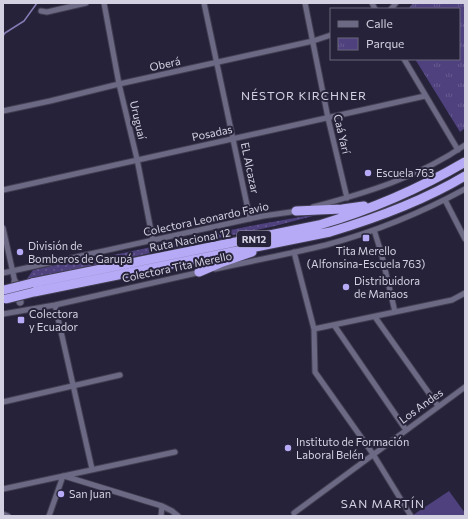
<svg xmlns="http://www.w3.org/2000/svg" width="468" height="519" font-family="Commissioner,sans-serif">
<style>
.grass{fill:url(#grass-dots)}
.park{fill:url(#park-tufts)}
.pitch{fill:#4e417e}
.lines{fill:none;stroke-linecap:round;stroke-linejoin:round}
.stream{stroke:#867ab4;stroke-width:1.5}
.street-casing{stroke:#423e52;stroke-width:7}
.secondary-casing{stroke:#423e52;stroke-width:9}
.highway-casing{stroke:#423e52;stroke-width:11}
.street{stroke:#6c6985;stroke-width:5}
.secondary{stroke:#6c6985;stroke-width:7}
.highway{stroke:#b6aaf6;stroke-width:9}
.highway-bridge-casing{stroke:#423e52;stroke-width:11;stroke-linecap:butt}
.highway-bridge{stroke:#b6aaf6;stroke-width:9}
.poi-dot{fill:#b7abf7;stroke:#262239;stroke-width:1.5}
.labels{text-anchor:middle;stroke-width:4;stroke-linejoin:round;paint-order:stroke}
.shield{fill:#262239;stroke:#9f9caf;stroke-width:1}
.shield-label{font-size:10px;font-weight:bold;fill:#d3d1e1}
.street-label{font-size:11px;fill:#d3d1e1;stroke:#262239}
.poi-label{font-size:11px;fill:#d3d1e1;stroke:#262239;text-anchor:start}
.neighbourhood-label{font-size:12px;letter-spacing:1px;fill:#d3d1e1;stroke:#262239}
</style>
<defs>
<pattern id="grass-dots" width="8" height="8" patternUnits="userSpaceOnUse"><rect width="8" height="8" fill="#4e417e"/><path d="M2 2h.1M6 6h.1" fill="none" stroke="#675b90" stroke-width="1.8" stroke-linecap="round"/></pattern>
<pattern id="park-tufts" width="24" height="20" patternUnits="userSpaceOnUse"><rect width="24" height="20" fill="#4e417e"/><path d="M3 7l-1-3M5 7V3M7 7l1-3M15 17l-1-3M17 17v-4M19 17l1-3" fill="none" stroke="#675b90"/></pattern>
</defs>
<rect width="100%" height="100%" fill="#262239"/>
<path class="grass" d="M328 212 275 226 26 280 33 270 74 261H84L128 252 245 227Z"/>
<path class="park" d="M413 3H465V128L460 132 415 59H459V9H408Z"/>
<path class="pitch" d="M449 491 465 513V516L413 515Z"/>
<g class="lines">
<path class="stream" d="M3 36 5 33 24 21 37 3"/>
<g class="street-casing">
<path id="street" d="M104 3 119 84 137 159 153 241
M204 3 250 219
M305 3 328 118 347 198
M372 3 375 9
M391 9 396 3
M41 11 47 12 86 3
M404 59 458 150
M3 111 50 101 119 84 313 41 331 35
M3 190 425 96
M445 200 465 239
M313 207C366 193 419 177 465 145
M3 228 15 282
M374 230 381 252 395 312
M294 252 314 329 315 372 373 454 411 516
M215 269C252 261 289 254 326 245 374 232 421 213 465 189
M3 273 263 216 298 211
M55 305 92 469
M3 314 55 305 201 272
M375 317 438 406
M334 325 406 430
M314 329 452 300 465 293
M3 402 120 375
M64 476 162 506 172 511 178 516
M3 489 175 452
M294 513 465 387
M3 514 8 516
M49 516 63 476
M161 516 162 506"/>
</g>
<g class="secondary-casing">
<path id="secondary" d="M15 282 20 302"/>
</g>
<g class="highway-casing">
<path id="highway" d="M296 211 342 209 364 206
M199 272 220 263 252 252
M32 283 319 225C370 210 419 189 465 162
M34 292 330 232C377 218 423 201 465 176"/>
</g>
<use href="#street" class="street"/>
<use href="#secondary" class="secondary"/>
<use href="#highway" class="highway"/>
<g class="highway-bridge-casing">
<path id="highway-bridge" d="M4 290 32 283
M6 299 34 292"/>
</g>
<use href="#highway-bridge" class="highway-bridge"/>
</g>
<g class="poi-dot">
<circle cx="368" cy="173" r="4"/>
<rect x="362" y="234" width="8" height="8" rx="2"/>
<circle cx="20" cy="252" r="4"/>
<circle cx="346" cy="287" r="4"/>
<rect x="17" y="316" width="8" height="8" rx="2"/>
<circle cx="288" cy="448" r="4"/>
<circle cx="61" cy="494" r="4"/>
</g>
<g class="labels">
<rect class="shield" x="237" y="231" width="34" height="16" rx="3"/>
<g class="shield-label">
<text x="254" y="243">RN12</text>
</g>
<g class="street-label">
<text transform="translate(165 64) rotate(-12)" y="4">Oberá</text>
<text transform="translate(138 120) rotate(77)" y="4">Uruguaí</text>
<text transform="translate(212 133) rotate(-12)" y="4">Posadas</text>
<text transform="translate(342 134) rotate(77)" y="4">Caá Yarí</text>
<text transform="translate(250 168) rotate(78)" y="4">EL Alcazar</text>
<text transform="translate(206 219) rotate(-12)" y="4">Colectora Leonardo Favio</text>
<text transform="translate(190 240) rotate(-11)" y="4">Ruta Nacional 12</text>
<text transform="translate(177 267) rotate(-12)" y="4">Colectora Tita Merello</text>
<text transform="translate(421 406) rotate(-36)" y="4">Los Andes</text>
</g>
<g class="poi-label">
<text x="376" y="177">Escuela 763</text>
<text x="28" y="250">División de<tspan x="28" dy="13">Bomberos de Garupá</tspan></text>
<text x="366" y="255" text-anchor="middle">Tita Merello<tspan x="366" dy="13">(Alfonsina-Escuela 763)</tspan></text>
<text x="354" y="285">Distribuidora<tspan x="354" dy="13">de Manaos</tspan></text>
<text x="29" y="318">Colectora<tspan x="29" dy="13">y Ecuador</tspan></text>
<text x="296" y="446">Instituto de Formación<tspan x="296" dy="13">Laboral Belén</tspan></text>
<text x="69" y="498">San Juan</text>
</g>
<g class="neighbourhood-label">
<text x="304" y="100">NÉSTOR KIRCHNER</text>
<text x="383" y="508">SAN MARTÍN</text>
</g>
</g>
<rect width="468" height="519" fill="none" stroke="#d3d1e1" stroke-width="8"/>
<rect x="330" y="8" width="130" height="52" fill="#262239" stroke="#6b687c"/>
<rect x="338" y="21" width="20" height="6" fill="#6c6985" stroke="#6b687c"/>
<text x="366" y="28" font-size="12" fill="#d3d1e1">Calle</text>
<rect x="338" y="38" width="20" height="12" fill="url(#park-tufts)" stroke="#6b687c"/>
<text x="366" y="48" font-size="12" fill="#d3d1e1">Parque</text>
</svg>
